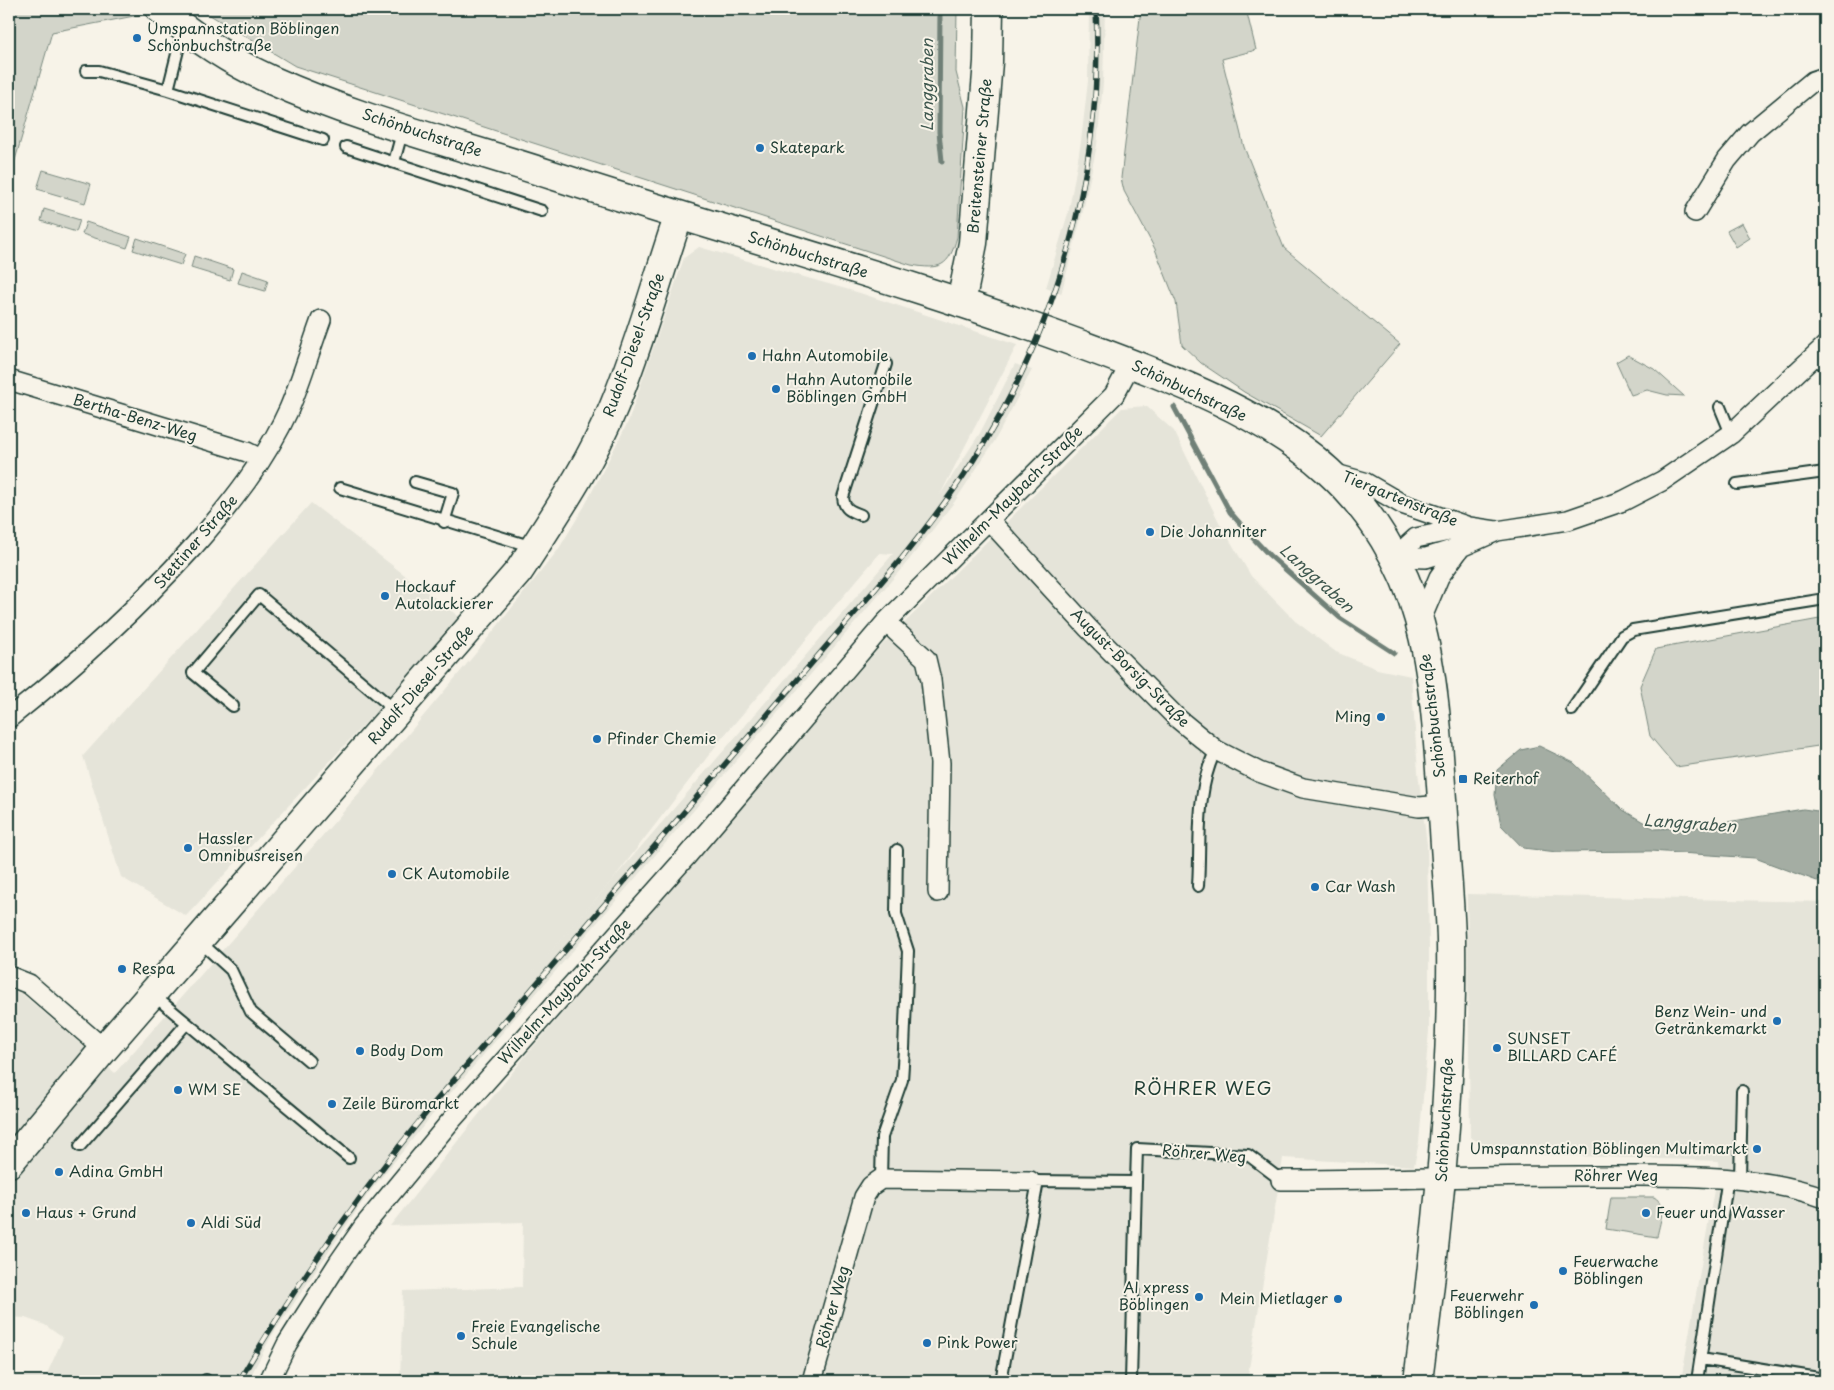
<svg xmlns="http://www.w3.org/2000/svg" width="1834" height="1390" font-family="'Playpen Sans',sans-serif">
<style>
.built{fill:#e5e4d9;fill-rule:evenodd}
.green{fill:#d3d5ca;stroke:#79897f}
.water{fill:#a4ada3;stroke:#6f8077}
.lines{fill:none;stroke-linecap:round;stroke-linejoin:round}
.stream{stroke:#6f8077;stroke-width:5}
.lane-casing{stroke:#1f3d34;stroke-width:14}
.street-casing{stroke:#1f3d34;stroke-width:22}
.secondary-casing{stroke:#1f3d34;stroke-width:31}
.lane{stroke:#f7f3e8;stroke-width:10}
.street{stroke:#f7f3e8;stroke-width:19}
.secondary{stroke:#f7f3e8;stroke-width:28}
.rail-casing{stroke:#1f3d34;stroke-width:5.5}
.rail{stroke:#f7f3e8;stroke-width:4;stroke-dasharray:11;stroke-linecap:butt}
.poi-dot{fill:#1f6fb2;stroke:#f7f3e8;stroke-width:2}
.labels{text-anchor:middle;stroke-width:4;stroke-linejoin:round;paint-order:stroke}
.poi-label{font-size:15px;fill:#1f3d34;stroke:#f7f3e8;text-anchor:start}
.street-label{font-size:15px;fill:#1f3d34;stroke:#f7f3e8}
.water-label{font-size:16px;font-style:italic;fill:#405950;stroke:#f7f3e8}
.quarter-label{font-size:18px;letter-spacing:1px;fill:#1f3d34;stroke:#f7f3e8}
</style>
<rect width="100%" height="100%" fill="#f7f3e8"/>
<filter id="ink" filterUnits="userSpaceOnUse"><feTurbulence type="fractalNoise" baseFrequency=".02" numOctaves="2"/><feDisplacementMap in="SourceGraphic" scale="10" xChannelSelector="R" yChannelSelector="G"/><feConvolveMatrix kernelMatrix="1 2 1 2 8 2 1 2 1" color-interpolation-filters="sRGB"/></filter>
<g filter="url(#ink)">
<path class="built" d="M1089 9H1105L1103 83 1097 145 1083 211 1061 294 1046 288 1069 210 1081 142 1088 81Z
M699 247 860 293 1017 345 940 495 980 433 1015 364 1032 370 994 442 955 501 909 560 442 1103 368 1194 271 1337 248 1381H15V1376H46L63 1338 45 1325 25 1318 9 1317V989L22 994 115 1073 344 811 476 653 558 550 584 507 628 422 684 258ZM880 553 893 554 479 1035 614 878 722 738Z
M1146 406 1174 431 1219 522 1251 576 1295 621 1336 652 1377 669 1411 676 1418 772 1427 845 1429 946V1031L1419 1142 1414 1166 1283 1158 1247 1381H400L403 1291 522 1287 523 1222 390 1226 527 1054 881 646 1122 408Z
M311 503 462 619 186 916 121 877 83 756Z
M1467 894 1825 902V1381H1681L1719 1161 1518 1154 1490 1149 1470 1137Z"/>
<path class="green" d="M9 9H170L52 32 9 181Z
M200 9H957L956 72 965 107 957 237C949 267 940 270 911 265L295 66Z
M1141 9H1246L1256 50 1222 59 1244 147 1284 248 1400 344 1321 436 1244 392 1201 363 1182 345 1176 302 1155 249 1124 191 1121 178Z
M43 170 91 184 85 203 37 189Z
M44 209 80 220 76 232 41 221Z
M86 222 131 237 127 248 82 234Z
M1742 223 1750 238 1736 247 1727 231Z
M137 238 185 254 181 265 133 250Z
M194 256 233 269 230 280 191 268Z
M242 271 268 280 265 291 238 283Z
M1628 355 1654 369 1684 396 1667 395 1647 390 1631 395 1616 362Z
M1825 618V745L1676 767 1650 736 1640 686 1656 649Z
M1611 1197H1654C1668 1205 1659 1224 1657 1237L1606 1229Z"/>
<path class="water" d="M1539 746 1574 763 1623 810 1655 829 1699 827 1803 809 1825 812V879L1817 881 1755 858 1650 851 1557 852 1523 848 1501 825 1495 795 1497 770 1521 750Z"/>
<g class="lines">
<path class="stream" d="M81 9H87
M940 9 939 132 942 161
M1174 407 1230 512 1250 535 1269 555 1340 618 1394 653"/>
<g class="lane-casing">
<path id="lane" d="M86 71H99L168 90 323 140
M168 90 179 46 188 33
M346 147 542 211
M394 162 403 129
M1811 359 1825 365
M1720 407 1731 434
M415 482 453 493 444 522
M1737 484 1825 472
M340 488 533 547
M861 515C850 511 844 509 843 497L886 364
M233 706 193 673 259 595 396 711
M1572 710 1622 636 1633 630 1825 599
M1198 886C1201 842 1195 790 1216 750
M199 941 231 970 251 1012 309 1061
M152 994 349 1158
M80 1146 187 1023
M1740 1178 1742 1091
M881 1179 882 1137 902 1080 904 1049 908 951 896 914 897 850
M1030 1181 1136 1182 1137 1149 1248 1155 1281 1180
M1701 1359 1825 1379
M205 1381 206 1380
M1001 1381 1038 1181
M1131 1381 1136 1182
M1697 1381 1728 1177"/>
</g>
<g class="street-casing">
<path id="street" d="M1695 212 1727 160 1750 133 1813 81 1825 77
M9 380 247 452 261 459
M1332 473 1364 482 1402 504 1469 527 1496 531
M989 520 1088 628 1177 718 1216 750 1259 772 1303 788 1419 807 1442 805
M1395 557 1426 558 1461 547 1497 531 1568 520 1623 501 1662 481 1731 434 1825 346
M1395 557 1416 538 1468 527
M886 622 926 659 931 680 940 763 938 892
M1420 622 1439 577 1461 547
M9 718C76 665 137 609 194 546 231 504 266 460 289 409 301 381 310 350 321 320
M9 976 29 984 104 1049
M1281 1180C1388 1180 1496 1175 1604 1176 1678 1176 1754 1173 1825 1198
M269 1381 287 1344 339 1262 364 1226 449 1123 685 858 886 622 1114 395 1131 363
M812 1381 864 1197 871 1186 881 1179 1030 1181"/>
</g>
<g class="secondary-casing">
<path id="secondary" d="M160 9C193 36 231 62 271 80 362 121 461 145 555 176 730 233 909 281 1082 345 1163 375 1264 412 1328 471 1371 510 1404 564 1419 620 1437 685 1439 762 1444 829 1446 866 1450 903 1451 940 1453 1088 1437 1235 1418 1381
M961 303 973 243 988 62 989 9
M9 1163 104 1049 519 571C553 518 590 465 614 406 640 344 657 279 679 215"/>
</g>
<use href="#lane" class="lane"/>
<use href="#street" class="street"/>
<use href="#secondary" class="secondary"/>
<g class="rail-casing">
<path id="rail" d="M239 1381C297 1282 362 1190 435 1102L902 558C926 528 950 497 971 464 1057 331 1104 167 1096 9"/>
</g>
<use href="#rail" class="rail"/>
</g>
</g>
<g class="poi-dot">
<circle cx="137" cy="38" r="5"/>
<circle cx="760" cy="148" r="5"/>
<circle cx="752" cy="356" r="5"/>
<circle cx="776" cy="389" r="5"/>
<circle cx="1150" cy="532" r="5"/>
<circle cx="385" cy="596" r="5"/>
<circle cx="1381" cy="717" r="5"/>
<circle cx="597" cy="739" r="5"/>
<rect x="1458" y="774" width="10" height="10" rx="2.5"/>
<circle cx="188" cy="848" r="5"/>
<circle cx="392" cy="874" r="5"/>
<circle cx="1315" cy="887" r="5"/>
<circle cx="122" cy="969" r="5"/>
<circle cx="1777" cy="1021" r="5"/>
<circle cx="1497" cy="1048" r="5"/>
<circle cx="360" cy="1051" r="5"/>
<circle cx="178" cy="1090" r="5"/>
<circle cx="332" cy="1104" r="5"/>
<circle cx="1757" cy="1149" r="5"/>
<circle cx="59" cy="1172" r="5"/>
<circle cx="26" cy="1213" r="5"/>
<circle cx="1646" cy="1213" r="5"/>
<circle cx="191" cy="1223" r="5"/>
<circle cx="1563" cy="1271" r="5"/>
<circle cx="1199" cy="1297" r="5"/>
<circle cx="1338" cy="1299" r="5"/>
<circle cx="1534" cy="1305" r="5"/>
<circle cx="461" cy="1336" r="5"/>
<circle cx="927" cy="1343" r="5"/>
</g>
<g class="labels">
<g class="poi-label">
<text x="147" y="34">Umspannstation Böblingen<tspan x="147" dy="17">Schönbuchstraße</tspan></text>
<text x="770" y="153">Skatepark</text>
<text x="762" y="361">Hahn Automobile</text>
<text x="786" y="385">Hahn Automobile<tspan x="786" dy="17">Böblingen GmbH</tspan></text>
<text x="1160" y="537">Die Johanniter</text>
<text x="395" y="592">Hockauf<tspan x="395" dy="17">Autolackierer</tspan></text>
<text x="1371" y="722" text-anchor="end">Ming</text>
<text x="607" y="744">Pfinder Chemie</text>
<text x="1473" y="784">Reiterhof</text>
<text x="198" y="844">Hassler<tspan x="198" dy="17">Omnibusreisen</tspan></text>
<text x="402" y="879">CK Automobile</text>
<text x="1325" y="892">Car Wash</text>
<text x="132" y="974">Respa</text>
<text x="1767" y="1017" text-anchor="end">Benz Wein- und<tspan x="1767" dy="17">Getränkemarkt</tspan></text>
<text x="1507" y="1044">SUNSET<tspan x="1507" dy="17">BILLARD CAFÉ</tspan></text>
<text x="370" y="1056">Body Dom</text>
<text x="188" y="1095">WM SE</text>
<text x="342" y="1109">Zeile Büromarkt</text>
<text x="1747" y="1154" text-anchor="end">Umspannstation Böblingen Multimarkt</text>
<text x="69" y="1177">Adina GmbH</text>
<text x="36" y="1218">Haus + Grund</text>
<text x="1656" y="1218">Feuer und Wasser</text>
<text x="201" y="1228">Aldi Süd</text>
<text x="1573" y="1267">Feuerwache<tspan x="1573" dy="17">Böblingen</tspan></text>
<text x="1189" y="1293" text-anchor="end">AI xpress<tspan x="1189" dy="17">Böblingen</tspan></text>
<text x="1524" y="1301" text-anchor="end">Feuerwehr<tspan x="1524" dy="17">Böblingen</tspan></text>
<text x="1328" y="1304" text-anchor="end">Mein Mietlager</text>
<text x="471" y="1332">Freie Evangelische<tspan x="471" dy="17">Schule</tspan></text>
<text x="937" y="1348">Pink Power</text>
</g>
<g class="street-label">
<text transform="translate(422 133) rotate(18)" y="5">Schönbuchstraße</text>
<text transform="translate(980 156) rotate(-85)" y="5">Breitensteiner Straße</text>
<text transform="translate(808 255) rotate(17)" y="5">Schönbuchstraße</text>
<text transform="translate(634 345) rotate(-70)" y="5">Rudolf-Diesel-Straße</text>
<text transform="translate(1189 391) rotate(25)" y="5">Schönbuchstraße</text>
<text transform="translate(135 418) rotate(17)" y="5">Bertha-Benz-Weg</text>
<text transform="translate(1013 496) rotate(-45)" y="5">Wilhelm-Maybach-Straße</text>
<text transform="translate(1400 499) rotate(22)" y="5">Tiergartenstraße</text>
<text transform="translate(196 542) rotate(-49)" y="5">Stettiner Straße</text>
<text transform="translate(1130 668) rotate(45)" y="5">August-Borsig-Straße</text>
<text transform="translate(421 685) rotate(-49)" y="5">Rudolf-Diesel-Straße</text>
<text transform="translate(1433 716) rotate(-97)" y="5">Schönbuchstraße</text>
<text transform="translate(565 992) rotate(-48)" y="5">Wilhelm-Maybach-Straße</text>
<text transform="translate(1445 1120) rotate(-87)" y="5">Schönbuchstraße</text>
<text transform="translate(1204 1154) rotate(5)" y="5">Röhrer Weg</text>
<text x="1616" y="1181">Röhrer Weg</text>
<text transform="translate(833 1307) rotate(-74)" y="5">Röhrer Weg</text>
</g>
<g class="water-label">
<text transform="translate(927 85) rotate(-90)" y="6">Langgraben</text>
<text transform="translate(1317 578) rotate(42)" y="6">Langgraben</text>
<text transform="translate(1690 823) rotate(4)" y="6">Langgraben</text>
</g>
<g class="quarter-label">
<text x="1203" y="1095">RÖHRER WEG</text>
</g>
</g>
<rect width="1834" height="1390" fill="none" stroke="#f7f3e8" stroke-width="30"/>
<rect x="15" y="15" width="1804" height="1360" fill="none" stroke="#1f3d34" stroke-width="2" filter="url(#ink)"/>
</svg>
